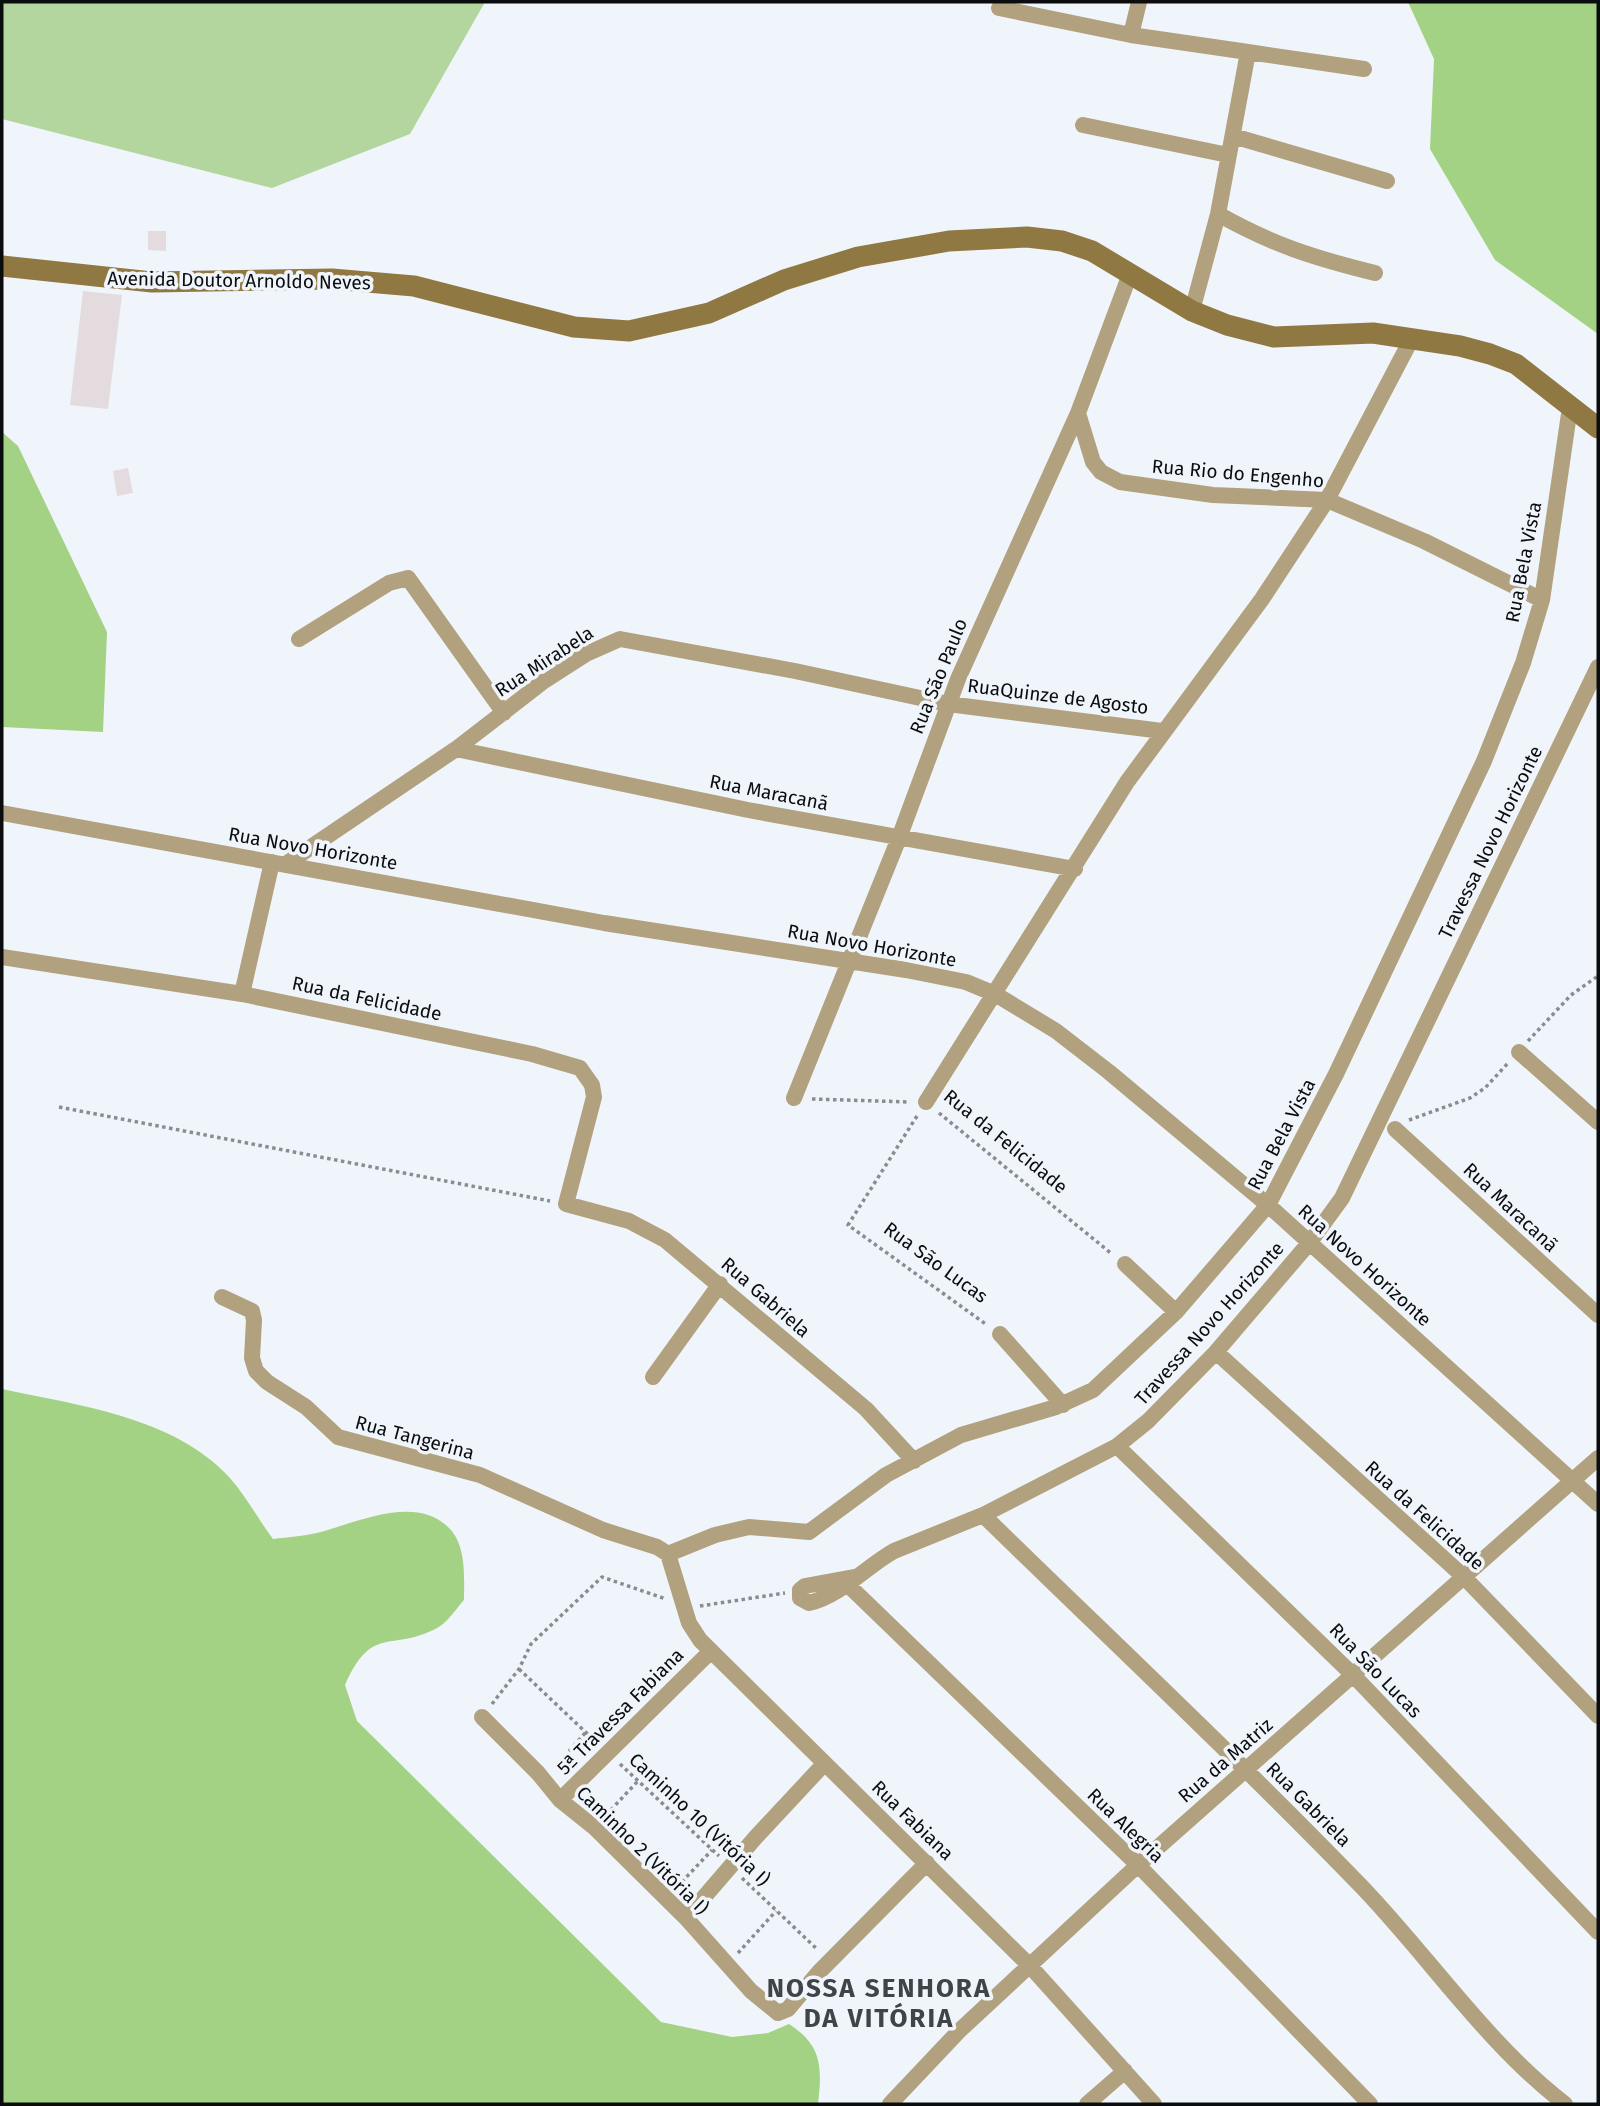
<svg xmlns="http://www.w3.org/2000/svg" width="1600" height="2106" font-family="'Fira Sans',sans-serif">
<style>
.green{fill:#b3d59e}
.forest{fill:#a3d284}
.building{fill:#e4dbde}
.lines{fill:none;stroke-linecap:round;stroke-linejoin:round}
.path{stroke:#898c91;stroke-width:3.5;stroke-dasharray:3.5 3.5;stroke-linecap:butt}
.minor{stroke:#b1a17e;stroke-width:16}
.secondary{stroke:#907842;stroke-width:21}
.labels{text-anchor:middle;stroke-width:7;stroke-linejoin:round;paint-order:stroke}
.street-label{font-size:19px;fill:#0a0c0e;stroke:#f0f5fc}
.district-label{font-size:26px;font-weight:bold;letter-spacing:2px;fill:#3f4449;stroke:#f0f5fc}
</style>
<rect width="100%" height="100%" fill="#f0f5fc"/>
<path class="green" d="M2 2H485L410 134 272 188 2 119Z"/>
<path class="forest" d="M1408 2H1598V334L1495 260 1430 149 1434 59Z
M2 432 18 446 107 632 103 732 2 727Z
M2 1389C77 1405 174 1417 229 1477 246 1496 258 1519 273 1539 288 1537 306 1536 321 1532 357 1522 417 1494 449 1528 467 1546 464 1578 464 1600 456 1609 447 1623 437 1628 390 1653 373 1623 345 1685L357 1721 661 2022 732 2037 768 2033 789 2024C823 2046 822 2068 818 2104H2Z"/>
<path class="building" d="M148 231H166V251L148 250Z
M83 291 122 295 108 409 70 405Z
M128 468 133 493 117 496 113 471Z"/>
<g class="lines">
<path class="path" d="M1528 1041 1571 995 1598 976
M812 1099 910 1102
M59 1107 550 1201
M939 1113 1112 1254
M917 1116 848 1225 987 1325
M1409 1120 1470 1098 1485 1088 1509 1062
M700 1606 785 1593
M519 1669 596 1742
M492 1704 519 1669 531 1644 602 1577 666 1599
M620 1764 719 1856
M555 1767 586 1732
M606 1815 638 1781
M742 1878 818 1950
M677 1887 712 1850
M738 1953 776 1911"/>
<path class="minor" d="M1139 2 1131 35 1248 52 1218 214 1192 311
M999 8 1131 35
M1248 52 1364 69
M1083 125 1228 155
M1233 136 1387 181
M1218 214C1273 245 1314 258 1375 273
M1078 413 1093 462 1101 472 1120 482 1213 495 1327 500 1424 541 1542 600
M299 639 389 583 408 578 504 713
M456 749 748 810 1075 869
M2 813 604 923 906 970 966 982 995 994 1056 1031 1109 1072 1268 1205 1598 1504
M286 864 456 749 544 681 586 654 620 639 795 671 948 704 1162 731
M2 957 242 994 532 1054 580 1068 592 1085 594 1097 566 1204 629 1221 665 1240 866 1409 914 1461
M242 994 272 862
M1519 1052 1598 1122
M794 1098 899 838 958 679 1078 413 1130 274
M926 1102 1127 782 1262 599 1327 500 1412 338
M1395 1129 1598 1315
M1125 1264 1176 1312
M222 1297 252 1311 254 1320 252 1358 256 1371 267 1382 306 1407 338 1437 480 1475 603 1530 657 1547 668 1554
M1000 1334 1063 1405
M1216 1352 1463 1576 1598 1716
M653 1377 720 1284
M1117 1446 1354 1676 1598 1932
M983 1515C1109 1638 1239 1760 1362 1887 1430 1958 1487 2044 1565 2104
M668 1554 715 1535 749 1527 809 1532 886 1475 961 1435 1056 1407 1093 1390 1176 1312 1268 1205 1336 1074 1484 761 1523 663 1542 600 1570 407
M668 1554 689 1623 700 1640 1030 1966 1154 2104
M854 1577 805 1586 800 1590V1598L809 1603C840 1596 867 1566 894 1551L983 1515 1117 1446 1148 1421 1216 1352 1310 1242 1342 1198 1598 667
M846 1583 1138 1865 1370 2104
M482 1717 538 1773 560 1800 595 1828 686 1918 751 1991 778 2013 788 2009 819 1972 927 1863
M560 1800 710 1652
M686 1918 755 1838 824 1764
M890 2104 959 2031 1138 1865 1598 1458
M1087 2104 1125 2071"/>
<path class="secondary" d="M2 266 152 282 332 279 414 286 574 327 629 331 709 313 784 280 858 257 949 241 1027 237 1062 241 1092 251 1192 311 1227 325 1274 337 1373 333 1460 346 1490 354 1516 364 1598 428"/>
</g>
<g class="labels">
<g class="street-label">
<text transform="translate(239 280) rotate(1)" y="7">Avenida Doutor Arnoldo Neves</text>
<text transform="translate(1238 473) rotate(5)" y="7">Rua Rio do Engenho</text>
<text transform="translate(1523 562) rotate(-79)" y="7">Rua Bela Vista</text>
<text transform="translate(544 661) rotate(-33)" y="7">Rua Mirabela</text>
<text transform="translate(938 676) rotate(-68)" y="7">Rua São Paulo</text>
<text transform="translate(1058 696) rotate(7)" y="7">RuaQuinze de Agosto</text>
<text transform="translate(769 792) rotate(11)" y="7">Rua Maracanã</text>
<text transform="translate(1490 842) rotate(-64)" y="7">Travessa Novo Horizonte</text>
<text transform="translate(313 848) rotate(10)" y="7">Rua Novo Horizonte</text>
<text transform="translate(872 945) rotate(10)" y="7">Rua Novo Horizonte</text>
<text transform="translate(367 998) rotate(12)" y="7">Rua da Felicidade</text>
<text transform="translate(1281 1134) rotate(-62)" y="7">Rua Bela Vista</text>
<text transform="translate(1006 1141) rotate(39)" y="7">Rua da Felicidade</text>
<text transform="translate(1511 1207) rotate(43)" y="7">Rua Maracanã</text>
<text transform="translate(936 1262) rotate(36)" y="7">Rua São Lucas</text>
<text transform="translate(1365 1265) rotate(42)" y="7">Rua Novo Horizonte</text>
<text transform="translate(766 1297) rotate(41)" y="7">Rua Gabriela</text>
<text transform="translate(1209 1323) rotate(-48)" y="7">Travessa Novo Horizonte</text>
<text transform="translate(415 1437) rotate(15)" y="7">Rua Tangerina</text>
<text transform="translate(1425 1515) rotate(42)" y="7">Rua da Felicidade</text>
<text transform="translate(1376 1670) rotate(46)" y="7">Rua São Lucas</text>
<text transform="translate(620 1711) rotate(-45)" y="7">5ª Travessa Fabiana</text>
<text transform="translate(1225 1760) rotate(-41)" y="7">Rua da Matriz</text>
<text transform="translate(1309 1804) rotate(45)" y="7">Rua Gabriela</text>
<text transform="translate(700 1819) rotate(43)" y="7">Caminho 10 (Vitória I)</text>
<text transform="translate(913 1820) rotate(44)" y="7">Rua Fabiana</text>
<text transform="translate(1126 1825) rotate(44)" y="7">Rua Alegria</text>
<text transform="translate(643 1850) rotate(44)" y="7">Caminho 2 (Vitória I)</text>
</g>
<g class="district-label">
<text x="879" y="1997">NOSSA SENHORA<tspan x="879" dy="30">DA VITÓRIA</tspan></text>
</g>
</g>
<rect width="1600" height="2106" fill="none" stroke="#0a0c0e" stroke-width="7"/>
</svg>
